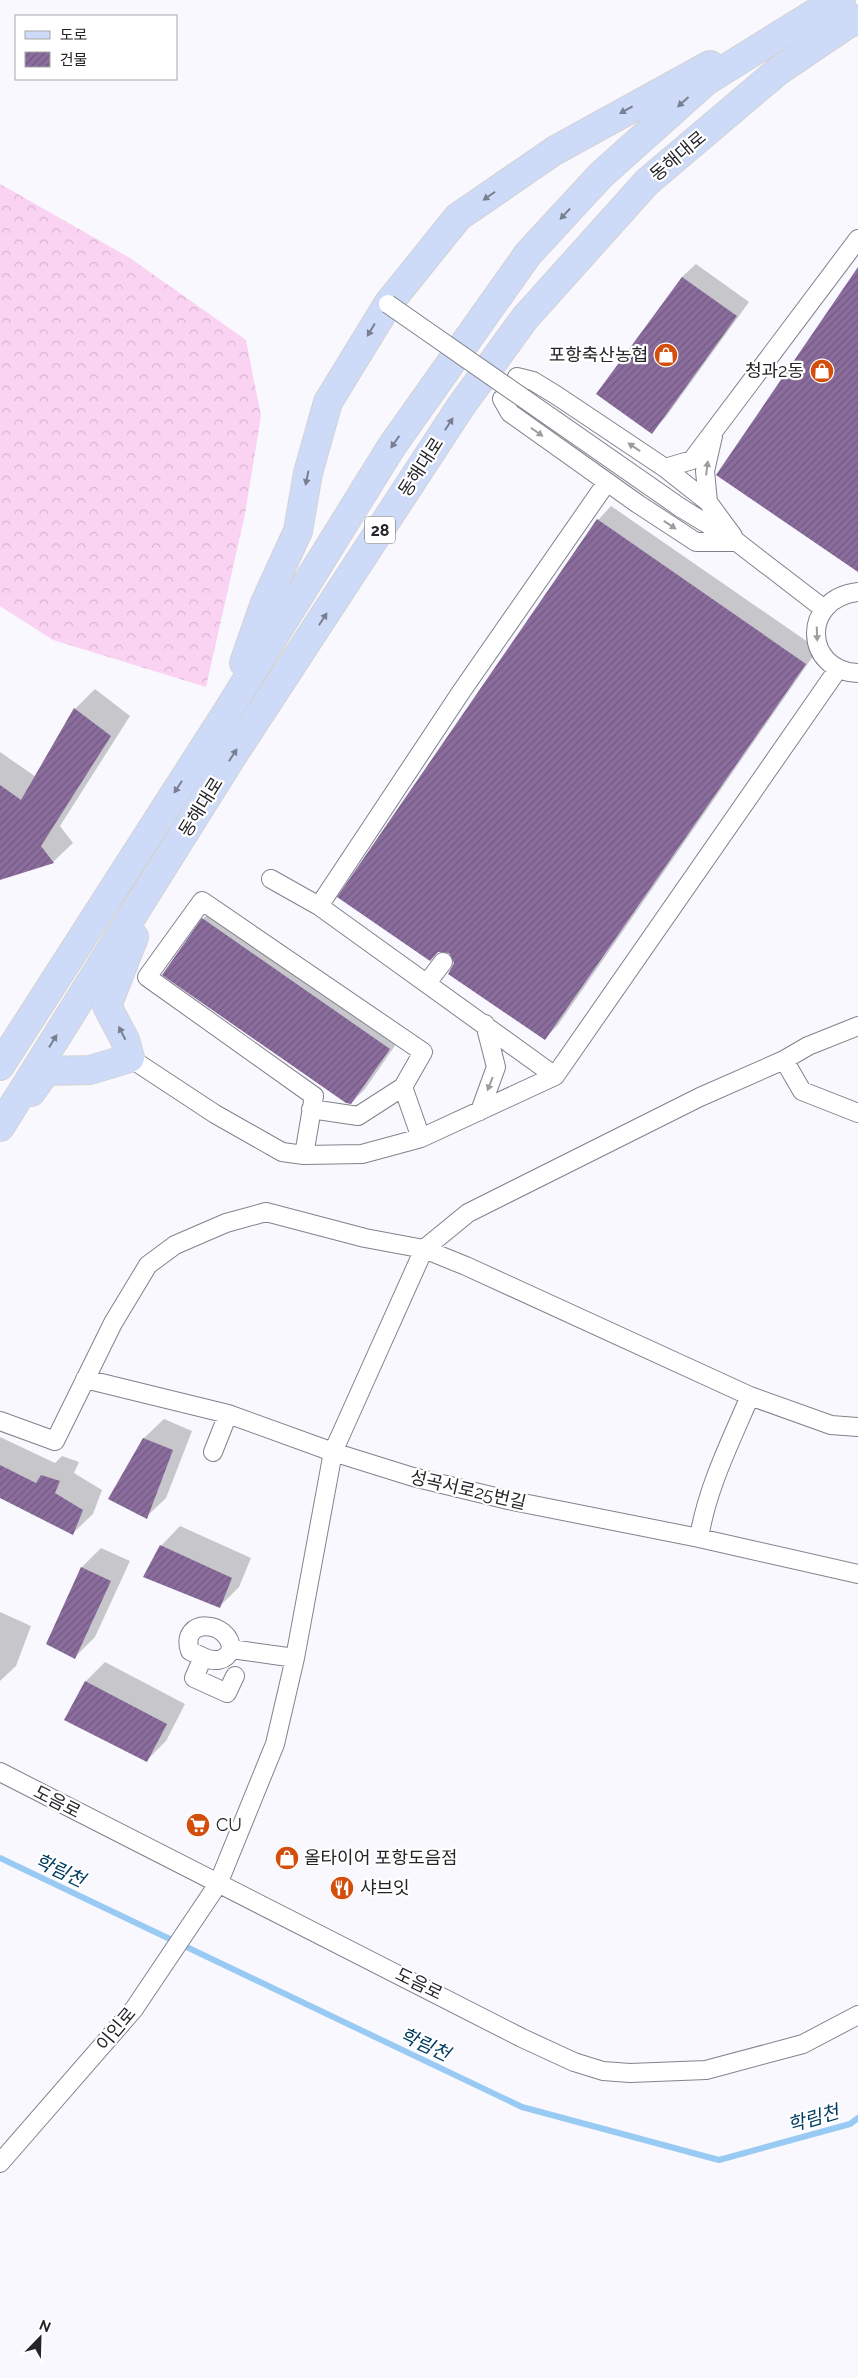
<svg xmlns="http://www.w3.org/2000/svg" width="858" height="2378" font-family="Raleway,'Noto Sans KR',sans-serif">
<style>
.forest{fill:url(#forest-crowns)}
.shadow{fill:#0003}
.lines{fill:none;stroke-linecap:round;stroke-linejoin:round}
.stream{stroke:#99caf4;stroke-width:6}
.building{fill:url(#building-hatch)}
.street-casing{stroke:#82828e;stroke-width:20}
.primary-casing{stroke:#d3d3d4;stroke-width:30}
.street{stroke:#fff;stroke-width:18}
.primary{stroke:#cddaf8;stroke-width:28}
.street-bridge-casing{stroke:#82828e;stroke-width:20;stroke-linecap:butt}
.street-bridge{stroke:#fff;stroke-width:18}
.oneway{fill:#797f90}
.oneway2{fill:#9d9c9f}
.labels{text-anchor:middle;stroke-width:4.5;stroke-linejoin:round;paint-order:stroke}
.shield{fill:#fff;stroke:#666669;stroke-width:1}
.shield-label{font-size:16px;font-weight:bold;fill:#252429}
.street-label{font-size:18px;fill:#252429;stroke:#fff}
.poi-label{font-size:18px;fill:#252429;stroke:#fff;text-anchor:start}
.water-label{font-size:19px;font-style:italic;fill:#003c62;stroke:#fff}
</style>
<defs>
<pattern id="forest-crowns" width="20" height="18" patternUnits="userSpaceOnUse" patternTransform="scale(1.25)"><rect width="20" height="18" fill="#fbd3f2"/><path d="M2 6a3 3 0 1 1 6 0M12 15a3 3 0 1 1 6 0" fill="none" stroke="#d7b5d0"/></pattern>
<pattern id="building-hatch" width="6" height="6" patternUnits="userSpaceOnUse" patternTransform="scale(1.25)"><rect width="6" height="6" fill="#8a6d9d"/><path d="M-1 1l2-2M0 6l6-6M5 7l2-2" fill="none" stroke="#715980"/></pattern>
</defs>
<rect width="100%" height="100%" fill="#f8f8fe"/>
<path class="forest" d="M0 184 130 258 246 340 261 416 245 514 206 687 53 640 0 606Z"/>
<path class="shadow" d="M696 264 749 302 665 418 651 432 682 277Z
M611 506 818 649 558 1025 544 1039 455 963 450 952 439 951 598 520Z
M95 689 130 716 60 826 73 843 53 862 0 879V752L36 777 75 709Z
M217 905 403 1034 365 1089 351 1103 203 919Z
M164 1419 192 1431 166 1498 146 1517 144 1438Z
M0 1437 55 1463 62 1456 79 1462 74 1473 102 1490 93 1514 73 1533 0 1497Z
M180 1526 251 1558 239 1587 219 1607 161 1546Z
M101 1548 130 1561 95 1637 75 1657 48 1644 82 1567Z
M0 1612 31 1626 16 1666 0 1681Z
M105 1662 185 1704 166 1741 147 1760 66 1720 86 1681Z"/>
<g class="lines">
<path class="stream" d="M0 1858 522 2107 719 2160 850 2124 858 2118"/>
</g>
<path class="building" d="M858 267V572L716 475Z
M682 277 737 316 652 434 596 394Z
M597 519 806 664 545 1040 448 974 454 963 449 953 438 952 430 961 337 897Z
M74 708 111 736 41 846 54 863 0 880V785L21 800Z
M202 918 390 1049 351 1104 346 1103 162 975Z
M143 1438 173 1450 147 1519 108 1499Z
M0 1465 36 1483 41 1475 60 1481 55 1493 83 1510 73 1535 0 1498Z
M160 1545 232 1578 220 1608 143 1577Z
M81 1567 111 1581 75 1659 46 1644Z
M85 1681 167 1724 147 1762 64 1720Z"/>
<g class="lines">
<g class="street-casing">
<path id="street" d="M517 377 533 381 556 395 665 468 692 460 858 239
M502 399 510 413 638 504 696 542H737
M713 436 705 471 708 502 733 536
M665 468 708 502
M681 508 737 542 824 609
M858 592C800 599 804 671 858 673
M271 879 319 906
M427 983 443 962
M130 1058 215 1114 282 1152 304 1155 362 1154 421 1138 555 1076 838 669
M784 1060 802 1091 858 1113
M555 1076 319 906 461 692 607 482
M311 1109 358 1116 403 1087
M480 1111 496 1067 485 1024
M304 1155 314 1096 147 977 202 901 423 1052 403 1087 421 1138
M85 1379 228 1414 333 1452 413 1477 508 1500 699 1538 858 1574
M0 1421 55 1441 113 1323 148 1265 175 1245 226 1223 266 1212 365 1238 424 1249 466 1266 750 1396 831 1425 858 1427
M213 1452 228 1414
M699 1538C707 1488 730 1443 750 1396
M203 1657C214 1662 226 1662 231 1649
M235 1676 227 1693 194 1678 203 1657 190 1651C179 1617 230 1620 231 1649L295 1658
M0 1772 522 2038 574 2062 603 2071 630 2073 706 2070 803 2044 858 2015
M0 2163 134 2009 218 1884 275 1744 295 1658 333 1452 424 1249 468 1213 700 1097 784 1060 808 1046 858 1026"/>
</g>
<g class="primary-casing">
<path id="primary" d="M244 663 265 603 298 531 308 473 328 402 388 304 458 217 554 151 710 65
M0 1066 227 712 392 446 528 254 601 175 706 81 825 7 841 0
M31 1092 46 1071 90 1070 130 1058 125 1040 107 1006 134 937
M0 1127 231 758 461 406 525 318 647 182 778 71 846 25 858 19"/>
</g>
<use href="#street" class="street"/>
<use href="#primary" class="primary"/>
<g class="street-bridge-casing">
<path id="street-bridge" d="M388 304 681 508"/>
</g>
<use href="#street-bridge" class="street-bridge"/>
</g>
<defs><path id="oneway-solid" d="M-6-.8H1V-3.2L6.5 0L1 3.2V.8H-6Z" transform="scale(1.25)"/></defs>
<g class="oneway">
<use href="#oneway-solid" transform="translate(683 102) rotate(138)"/>
<use href="#oneway-solid" transform="translate(626 110) rotate(151)"/>
<use href="#oneway-solid" transform="translate(489 196) rotate(145)"/>
<use href="#oneway-solid" transform="translate(565 214) rotate(133)"/>
<use href="#oneway-solid" transform="translate(371 330) rotate(121)"/>
<use href="#oneway-solid" transform="translate(449 424) rotate(-57)"/>
<use href="#oneway-solid" transform="translate(395 442) rotate(125)"/>
<use href="#oneway-solid" transform="translate(307 478) rotate(101)"/>
<use href="#oneway-solid" transform="translate(323 619) rotate(-57)"/>
<use href="#oneway-solid" transform="translate(233 755) rotate(-57)"/>
<use href="#oneway-solid" transform="translate(178 787) rotate(123)"/>
<use href="#oneway-solid" transform="translate(122 1033) rotate(-117)"/>
<use href="#oneway-solid" transform="translate(53 1041) rotate(-58)"/>
</g>
<g class="oneway2">
<use href="#oneway-solid" transform="translate(537 432) rotate(35)"/>
<use href="#oneway-solid" transform="translate(634 447) rotate(-146)"/>
<use href="#oneway-solid" transform="translate(707 468) rotate(-83)"/>
<use href="#oneway-solid" transform="translate(670 525) rotate(33)"/>
<use href="#oneway-solid" transform="translate(817 634) rotate(88)"/>
<use href="#oneway-solid" transform="translate(490 1084) rotate(111)"/>
</g>
<defs>
<g id="shop-disc" transform="scale(1.25)"><circle r="9.5" fill="#d34e0a" stroke="#fff"/><path d="M-5-2.5h2.3a2.7 3.5 0 0 1 5.4 0H5L5.5 6h-11ZM-1.5-2.5h3a1.5 2.3 0 0 0-3 0Z" fill="#fff"/></g>
<g id="supermarket-disc" transform="scale(1.25)"><circle r="9.5" fill="#d34e0a" stroke="#fff"/><path d="M-6-5.5h2.5l.6 2H6L4.5 2H-2.5L-4.4-4H-6ZM-1.5 3.2a1.3 1.3 0 1 0 .1 0ZM3 3.2a1.3 1.3 0 1 0 .1 0Z" fill="#fff"/></g>
<g id="restaurant-disc" transform="scale(1.25)"><circle r="9.5" fill="#d34e0a" stroke="#fff"/><path d="M-5-6h1v4h1v-4h1v4h1v-4h1v5L-1.5 .5V6h-2V.5L-5-1ZM5-6V6H3V1.5H1.5Q1.5-4 5-6Z" fill="#fff"/></g>
</defs>
<g fill-rule="evenodd">
<use href="#shop-disc" x="666" y="355"/>
<use href="#shop-disc" x="822" y="371"/>
<use href="#supermarket-disc" x="198" y="1825"/>
<use href="#shop-disc" x="287" y="1858"/>
<use href="#restaurant-disc" x="342" y="1888"/>
</g>
<g class="labels">
<rect class="shield" x="365" y="516.5" width="30" height="27" rx="4"/>
<g class="shield-label">
<text x="380" y="536">28</text>
</g>
<g class="street-label">
<text transform="translate(678 156) rotate(-40)" y="6">동해대로</text>
<text transform="translate(421 467) rotate(-57)" y="6">동해대로</text>
<text transform="translate(201 807) rotate(-58)" y="6">동해대로</text>
<text transform="translate(468 1490) rotate(13)" y="6">성곡서로25번길</text>
<text transform="translate(57 1802) rotate(27)" y="6">도음로</text>
<text transform="translate(419 1984) rotate(26)" y="6">도음로</text>
<text transform="translate(116 2029) rotate(-50)" y="6">이인로</text>
</g>
<g class="poi-label">
<text x="648" y="361" text-anchor="end">포항축산농협</text>
<text x="804" y="377" text-anchor="end">청과2동</text>
<text x="216" y="1831">CU</text>
<text x="304" y="1864">올타이어 포항도음점</text>
<text x="360" y="1894">샤브잇</text>
</g>
<g class="water-label">
<text transform="translate(60 1870) rotate(25)" y="7">학림천</text>
<text transform="translate(425 2044) rotate(25)" y="7">학림천</text>
<text transform="translate(813 2118) rotate(-16)" y="7">학림천</text>
</g>
</g>
<rect x="15" y="15" width="162" height="65" fill="#ffffff" stroke="#a8a7a9"/>
<rect x="25" y="31" width="25" height="8" fill="#cddaf8" stroke="#a8a7a9"/>
<text x="60" y="40" font-size="15" fill="#252429">도로</text>
<rect x="25" y="52" width="25" height="15" fill="url(#building-hatch)" stroke="#a8a7a9"/>
<text x="60" y="65" font-size="15" fill="#252429">건물</text>
<g transform="translate(40 2338) rotate(23)" stroke="#ffffff" stroke-width="4" paint-order="stroke">
<path d="M0-4L9 19L0 12L-9 19Z" fill="#252429"/>
<text y="-8" font-size="14" font-weight="bold" text-anchor="middle" fill="#252429">N</text>
</g>
</svg>
